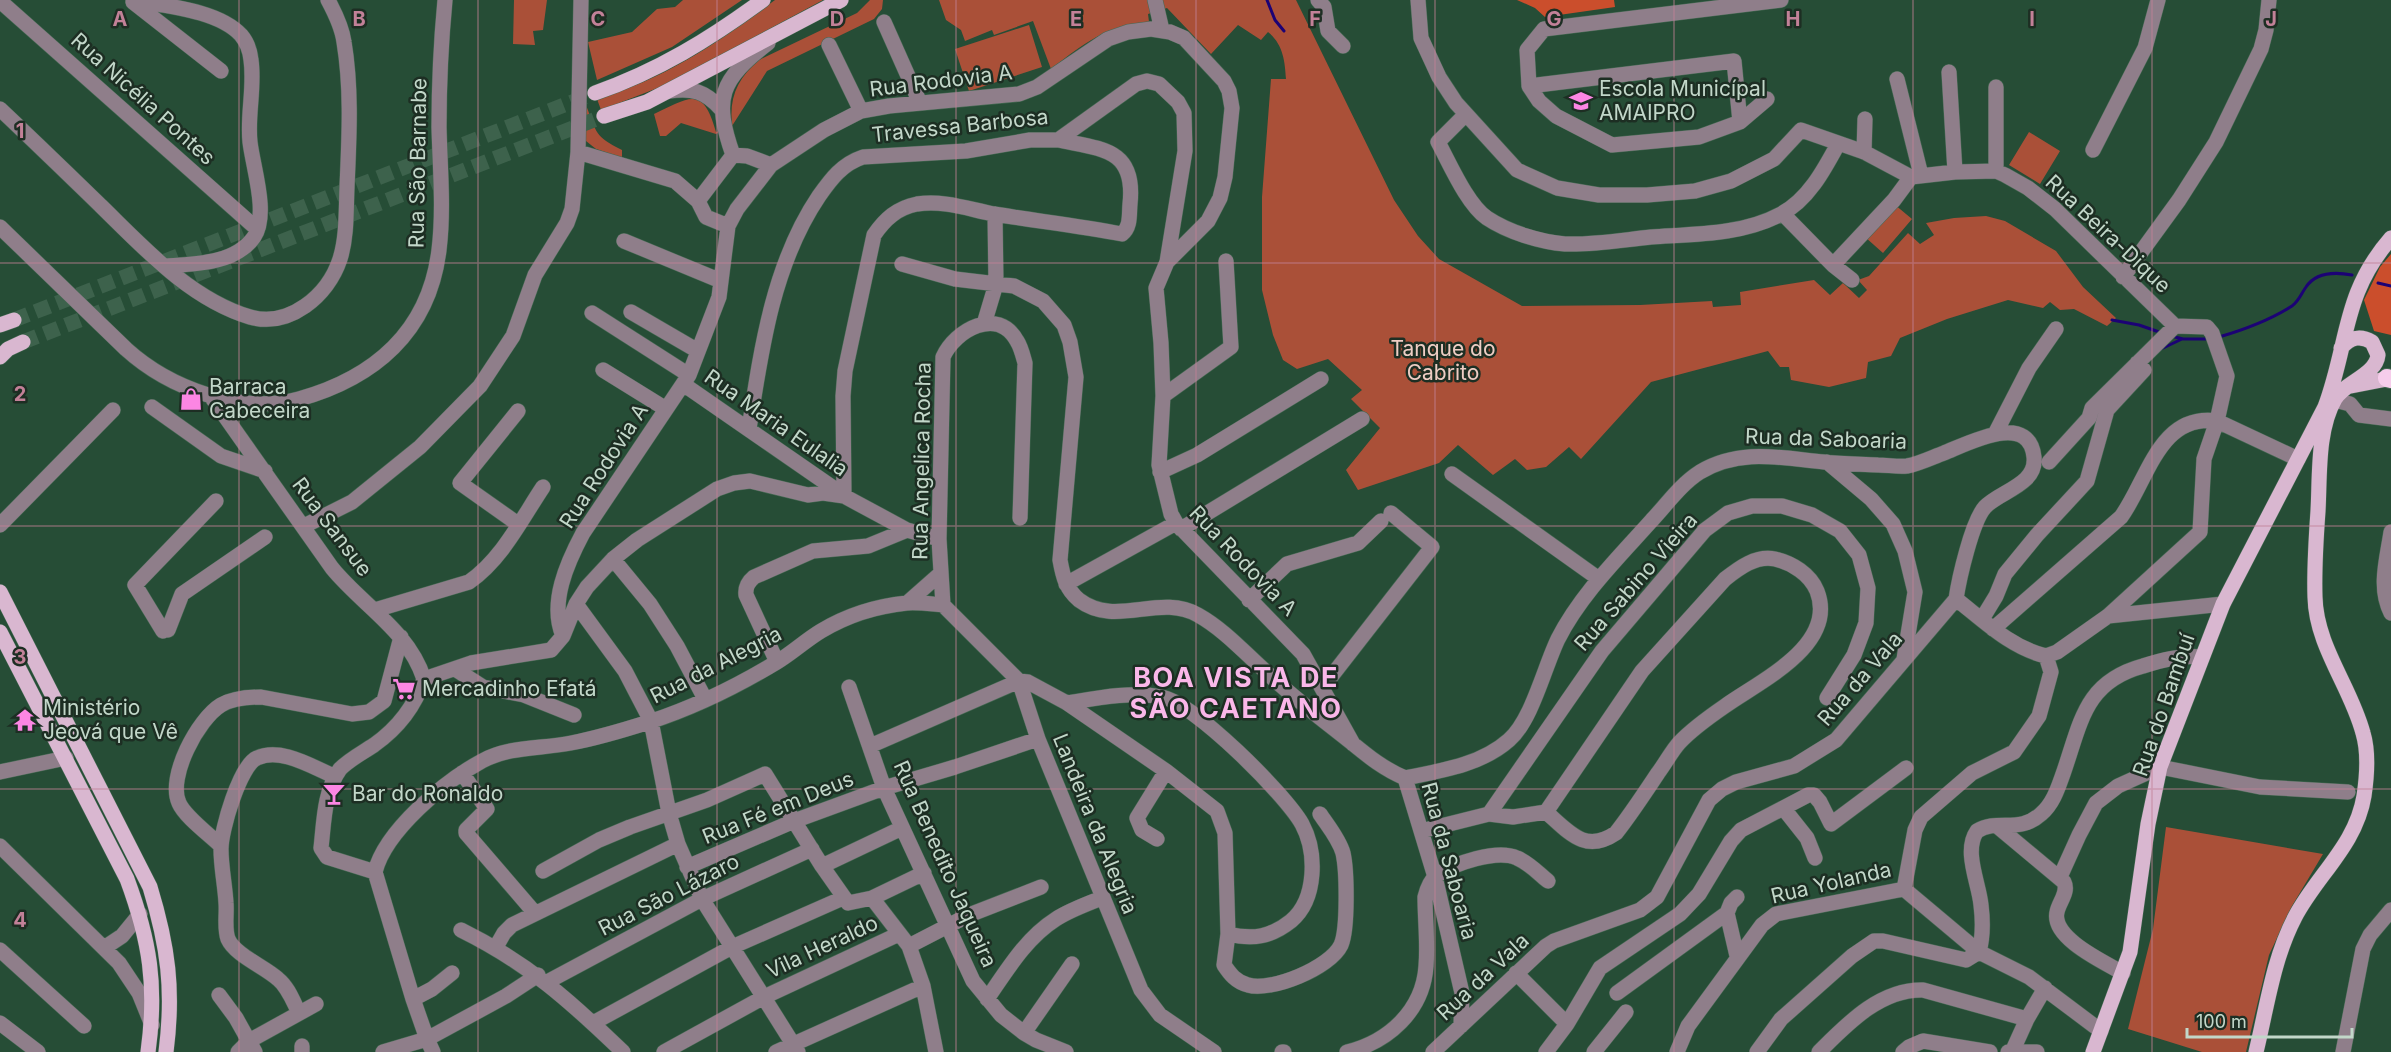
<svg xmlns="http://www.w3.org/2000/svg" width="2391" height="1052" font-family="Inter,sans-serif">
<style>
.green{fill:#aa5038}
.forest{fill:#cb4e2c}
.lines{fill:none;stroke-linecap:round;stroke-linejoin:round}
.stream{stroke:#1c0275;stroke-width:3}
.major-tunnel{stroke:#3d624c;stroke-width:15;stroke-dasharray:15 8;stroke-linecap:butt}
.minor-casing{stroke:#456953;stroke-width:16}
.major-casing{stroke:#456953;stroke-width:16}
.highway-casing{stroke:#456953;stroke-width:20}
.minor{stroke:#8f7e8a;stroke-width:15}
.major{stroke:#d9b7d0;stroke-width:15}
.highway{stroke:#f6cdeb;stroke-width:18}
.grid{fill:none;stroke:#c28198;stroke-width:1.5;stroke-opacity:0.55}
.labels{text-anchor:middle;stroke-width:5;stroke-linejoin:round;paint-order:stroke}
.street-label{font-size:21px;fill:#c2d7c9;stroke:#1d2e23}
.poi-label{font-size:21px;fill:#c2d7c9;stroke:#1d2e23;text-anchor:start}
.park-label{font-size:21px;fill:#eecdc4;stroke:#1d2e23}
.district-label{font-size:27px;font-weight:bold;letter-spacing:1.5px;fill:#fab7e9;stroke:#1d2e23}
.grid-label{font-size:20px;text-anchor:middle;font-weight:bold;fill:#c28198;stroke:#1d2e23;stroke-width:5;stroke-linejoin:round;paint-order:stroke}
</style>
<rect width="100%" height="100%" fill="#264d36"/>
<path class="green" d="M514 0H547L543 30 533 31 535 45 513 44Z
M683 0H742L672 47 597 80 588 42 632 32 657 9 675 7Z
M775 0H823L668 84 601 110 597 99C669 77 715 44 775 0Z
M870 0H883L882 9 874 19 767 71 732 126 716 134 681 123 666 136H660L654 114C690 97 703 85 716 132L732 124C729 97 738 78 759 60L857 13Z
M939 0H1296L1394 200 1418 236 1439 259 1522 306 1640 305 1712 301 1713 307 1741 305 1740 292 1814 280 1830 295 1843 283 1859 298 1867 290 1858 280 1869 276 1908 233 1920 244 1934 235 1926 223 1954 218 1986 216 2005 221 2056 251 2083 287 2116 318 2107 326 2074 309 2060 310 2050 302 2043 308 2008 300 1947 319 1900 338 1891 356 1868 362 1866 378 1829 387 1791 380 1789 367H1780L1768 351 1651 382 1581 459 1569 447 1546 467 1527 470 1515 459 1493 475 1458 445 1439 463 1358 490 1346 470 1380 428 1351 399 1362 390 1328 359 1297 369 1283 360 1273 335 1262 290V197L1271 79H1286C1285 61 1283 44 1268 32L1261 40 1238 25 1211 54 1167 8 1148 14 1149 22C1103 28 1087 41 1051 69L1033 21 994 35 992 30 965 41 961 30 946 20Z
M1029 25 1042 67 969 91 955 49Z
M586 105C597 133 594 136 622 150V158L596 149 586 141Z
M2029 132 2060 151 2040 184 2009 165Z
M1894 204 1912 219 1883 253 1865 237Z
M2166 827 2323 854 2292 906 2269 955 2246 1052H2202L2128 1029 2153 929Z"/>
<path class="forest" d="M1517 0H1614L1615 7 1545 17 1535 8Z
M2391 254V335L2374 331 2364 300 2380 267Z"/>
<g class="lines">
<path class="stream" d="M1267 0 1275 20 1284 31
M2378 283 2391 286
M2112 320 2139 325 2162 333
M2171 336 2183 339H2209
M2219 337C2243 330 2270 320 2292 306 2299 301 2301 294 2306 287 2316 272 2336 272 2352 275
M2161 349 2182 339"/>
<path class="major-tunnel" d="M14 320 595 93
M23 342 604 116"/>
<g class="minor-casing">
<path id="minor" d="M133 0C165 6 218 10 241 35 247 42 250 50 251 60 255 87 247 115 250 142 253 168 269 214 254 237 235 264 195 264 166 266
M1155 0 1162 30
M1318 0 1324 7 1328 31 1343 46
M1418 0 1421 38 1439 77 1456 103 1517 170 1557 188 1599 195H1647L1695 191 1731 181 1774 159 1801 130 1864 152 1911 177 1955 172 1996 171 2005 175 2028 188 2055 209 2175 326 2207 327 2212 333 2227 376 2217 421 2204 459 2200 532 2108 616
M0 1 257 229
M133 2 221 71
M884 22 920 103
M829 45 861 111
M1949 72 1955 172
M1897 79 1921 175
M1529 86 1527 50 1544 29 1781 0
M1529 86 1539 101 1556 116 1612 145 1699 137 1740 122 1767 99
M1529 86 1734 61 1740 122
M1996 87V171
M669 91C693 88 705 91 721 109
M0 109C34 141 68 174 101 206 144 248 190 299 250 317 289 328 328 296 340 259 347 237 346 211 347 187 349 139 352 90 344 42 342 27 335 13 328 0
M1466 114 1438 142C1450 164 1467 204 1487 218 1508 232 1540 242 1565 244 1594 245 1622 240 1651 237 1694 234 1742 235 1781 214 1808 200 1824 170 1838 144
M2093 150 2145 48 2158 0
M578 152 675 181 698 201 706 217 728 226
M1864 152 1865 119
M733 155C713 98 720 80 768 43
M698 201 733 155 747 156 771 165
M1783 214 1833 265 1852 280
M0 227 126 349C169 388 241 415 299 399 374 378 429 332 439 250 444 210 440 168 439 127 439 85 441 42 445 0
M624 241 721 281
M902 264 955 279 1014 286 1043 301 1064 325 1070 342 1076 377 1060 560C1063 577 1066 589 1079 600 1116 628 1159 593 1198 615 1223 629 1243 651 1264 670 1292 697 1322 719 1352 743 1369 757 1384 769 1405 778
M1833 265 1894 200 1911 177
M2123 277 2179 200 2216 142 2261 49 2266 30 2269 0
M631 312 698 351
M592 313 689 375
M984 324 996 284 995 214
M603 370 666 409
M683 384 842 494
M210 395 332 568C363 606 408 630 424 679
M1163 396 1231 347 1226 261
M2335 400 2350 404 2359 415 2391 419
M152 407 221 456 265 471
M518 411 460 483 518 524
M749 429C761 350 773 264 819 196 831 179 842 164 863 157L966 151 1030 140H1058L1136 84 1147 81 1159 84 1178 102 1184 113 1185 151 1167 262
M1995 434 2029 368 2056 329
M1827 462 1871 499 1893 524 1905 551 1915 592 1904 659
M2049 462 2089 418 2092 408 2175 326
M1160 472 1197 455 1321 379
M1452 474 1599 579
M844 496 843 396 845 371 874 235C885 219 897 208 917 204 944 200 968 209 994 214 1037 221 1079 226 1122 234 1131 227 1129 214 1130 204 1136 148 1101 149 1058 140
M0 525 113 410
M304 526 352 502 420 447 480 386 513 336 535 275 567 223 572 209 578 152 581 0
M1181 529 1362 419
M2391 532C2387 559 2378 588 2391 613
M613 559 650 604 677 646 705 699
M1066 584 1176 523
M1956 599C1983 620 2011 648 2046 656
M1249 600 1287 564 1358 543 1381 521
M907 603 941 573
M576 604 625 671 651 721 669 813 678 844 702 899 798 1052
M943 605 1019 681 1038 739 1141 990 1160 1015 1214 1052
M943 605 939 539 943 357C955 330 998 306 1017 341 1021 347 1023 356 1025 363L1020 518
M375 610 469 582C502 559 521 520 543 487
M1982 619 1996 596 2005 574 2037 535 2087 481 2107 410 2144 370 2137 363
M1993 629 2121 517C2148 480 2159 413 2217 421L2298 459
M168 630 182 594 265 537
M163 631 135 585 216 501
M563 636C549 603 567 563 583 533L689 375 719 297 728 226 737 209 771 165 824 130 861 111 889 106 1019 94 1037 87 1108 39 1128 32 1151 29 1170 32 1184 38 1224 81 1229 91 1232 108 1225 177 1220 198 1208 221 1167 262 1156 288 1161 343 1163 396 1159 465 1171 514 1176 523 1303 654 1353 744
M2046 656 2057 652 2108 616 2223 604
M777 662 746 595C745 587 748 582 754 577L813 551 868 546 907 530
M455 669 483 687 524 695 574 715
M849 687 884 788 973 981 1001 1015 1024 1033 1036 1040 1066 1052
M1323 687 1432 547 1391 513
M870 746 1019 681 1028 682 1067 703
M0 772 66 758
M462 773 487 809 466 830V833L534 912
M1405 778C1440 771 1481 765 1509 740 1532 720 1544 668 1558 639 1581 594 1619 557 1652 520 1667 504 1681 484 1700 472 1740 448 1781 458 1824 462 1842 464 1860 464 1878 465 1887 465 1898 467 1907 466 1919 464 1933 457 1944 453 1969 443 2029 411 2034 457 2037 485 2000 491 1985 507 1972 521 1959 579 1956 599
M1405 778 1435 877 1462 993 1461 1026
M1784 809 1807 838 1815 858
M1489 814 1602 651 1705 530 1728 513 1752 506H1782L1812 515 1840 531 1859 555 1868 588 1866 623 1854 655 1827 698
M1997 826 2064 882C2069 892 2059 902 2057 912 2051 938 2104 962 2123 973
M1421 831 1489 814 1513 817 1546 812 1642 671 1725 579C1739 568 1756 555 1775 559 1792 563 1810 574 1817 591 1838 645 1760 681 1725 706 1709 717 1692 729 1679 743 1671 752 1665 764 1658 773 1644 794 1631 814 1616 833 1585 854 1569 832 1546 812
M1157 839 1142 830 1137 818 1166 771
M0 846 119 963 139 993 152 1025
M221 846C210 835 185 817 179 803 167 777 198 719 221 705 233 698 248 697 261 697L352 714 369 712 384 701 401 637
M822 866 902 828
M687 867 794 821 884 788 955 767 1038 739
M543 871 599 840 630 827 707 800 765 774 822 866 848 903 872 898 924 873
M375 872 327 857 321 848C324 822 324 791 340 769 350 759 362 753 374 745 398 728 415 706 424 679L471 663 551 650 563 636 576 604 587 587 613 559 637 540 717 489 734 483 750 481 808 495 823 493 844 496 907 530 939 539
M375 872C385 831 445 781 482 761 510 746 540 749 571 743 597 738 624 730 649 722 692 708 739 685 777 662 792 653 806 640 821 631 846 616 877 606 907 603 918 602 931 604 943 605
M375 872 413 999 427 1039 433 1052
M2060 877 2079 835 2096 803 2118 786 2160 767 2260 787 2348 792
M1904 889 1915 830 1921 817 1972 773 2014 752 2039 716 2051 672 2046 656
M1904 889 1979 952 2029 977 2101 1031
M872 898 909 946 923 986 936 1052
M1727 913 1737 956
M461 930C528 963 570 1001 623 1052
M1228 934C1253 940 1271 937 1291 921 1317 899 1317 852 1302 824 1285 794 1194 703 1162 697 1131 691 1097 698 1067 703L1166 771 1217 811 1225 833 1228 934 1224 965C1230 974 1236 982 1248 985 1271 992 1330 968 1341 945 1348 929 1347 871 1343 853 1339 839 1328 826 1320 814
M909 946 969 915 1041 887
M496 947 504 933 512 925 678 844
M104 948 122 936 140 914
M0 950 84 1026
M1979 952C1983 937 1983 921 1981 905 1979 883 1963 851 1977 831 1998 818 2019 834 2041 814 2053 804 2058 788 2063 774 2081 723 2084 682 2143 666 2162 660 2181 655 2201 657
M1516 973 1567 1024
M547 982 702 899 812 849
M1617 993 1727 913 1731 903 1737 897
M219 995 236 1018 255 1052
M413 999 432 989 452 973
M987 999C1007 970 1026 938 1056 919 1070 910 1087 904 1102 898
M299 1013C293 1001 288 987 278 979 265 967 235 955 228 939 224 928 227 915 226 903 225 885 221 867 221 849 221 830 240 765 257 758 281 747 312 767 334 776
M0 1023 38 1052
M593 1023 732 947 843 898
M1024 1033 1072 964
M302 1046V1052
M238 1052 249 1041 316 1004
M383 1052 427 1039 506 996 538 975
M664 1052 764 997 899 934
M776 1052 923 986
M1282 1052H1284
M1347 1052C1388 1042 1423 1011 1426 966 1428 943 1425 920 1425 897 1427 889 1430 881 1436 876 1454 863 1497 849 1517 858 1529 863 1538 873 1548 881
M1433 1052 1546 946 1554 941 1640 910 1657 897 1709 800 1722 789 1736 782 1794 766 1836 740 1956 599
M1546 1052 1567 1024 1600 968 1680 914 1699 894 1731 841 1741 830 1808 795H1814L1820 802 1831 824 1906 768
M1594 1052 1626 1012
M1677 1052 1688 1026 1762 925 1776 914 1786 912 1904 889
M1757 1052 1781 1019 1852 956 1874 941H1883L1966 960 1979 952
M1819 1052C1847 1024 1880 989 1923 990L2027 1019
M1903 1052 1909 1047 1923 1041 1990 1052
M2008 1052H2037
M2012 1052 2027 1019 2045 988
M2343 1052 2363 949 2370 935 2391 910"/>
</g>
<g class="major-casing">
<path id="major" d="M595 93C658 71 710 39 763 0
M604 116 647 102 841 0
M0 325 14 320
M0 357 8 349 23 342
M2351 386 2391 378
M0 592 150 887C168 946 174 990 166 1052
M0 632 127 879C150 941 157 986 148 1052
M2093 1052 2130 952 2148 824 2160 767 2223 604 2325 407C2349 343 2342 294 2391 238
M2256 1052C2267 1007 2273 959 2295 917 2317 875 2356 845 2364 796 2367 776 2369 753 2363 733 2351 687 2316 646 2315 597 2314 568 2316 539 2318 511 2320 476 2317 430 2335 399 2345 382 2376 375 2378 355L2372 342C2360 335 2351 337 2341 348"/>
</g>
<g class="highway-casing">
<path id="highway" d="M2387 378 2391 379"/>
</g>
<use href="#minor" class="minor"/>
<use href="#major" class="major"/>
<use href="#highway" class="highway"/>
</g>
<path class="grid" d="M239 0V1052M478 0V1052M717 0V1052M956 0V1052M1196 0V1052M1435 0V1052M1674 0V1052M1913 0V1052M2152 0V1052M0 263H2391M0 526H2391M0 789H2391"/>
<defs>
<g id="school-bare" transform="scale(1.8)"><path d="M0-5L7-2L0 1L-7-2ZM-4 1L0 2.5L4 1V4Q0 6-4 4Z" fill="#fc86e3" stroke="#1d2e23" stroke-width="2.5" paint-order="stroke"/></g>
<g id="shop-bare" transform="scale(1.8)"><path d="M-5-2.5h2.3a2.7 3.5 0 0 1 5.4 0H5L5.5 6h-11ZM-1.5-2.5h3a1.5 2.3 0 0 0-3 0Z" fill="#fc86e3" stroke="#1d2e23" stroke-width="2.5" paint-order="stroke"/></g>
<g id="supermarket-bare" transform="scale(1.8)"><path d="M-6-5.5h2.5l.6 2H6L4.5 2H-2.5L-4.4-4H-6ZM-1.5 3.2a1.3 1.3 0 1 0 .1 0ZM3 3.2a1.3 1.3 0 1 0 .1 0Z" fill="#fc86e3" stroke="#1d2e23" stroke-width="2.5" paint-order="stroke"/></g>
<g id="temple-bare" transform="scale(1.8)"><path d="M0-6L5-2H3V0L6.5 2.5H4V6H1.5V3h-3V6H-4V2.5H-6.5L-3 0V-2H-5Z" fill="#fc86e3" stroke="#1d2e23" stroke-width="2.5" paint-order="stroke"/></g>
<g id="bar-bare" transform="scale(1.8)"><path d="M-6-5H6L.8 .8V4.5H3.5V6h-7V4.5H-.8V.8Z" fill="#fc86e3" stroke="#1d2e23" stroke-width="2.5" paint-order="stroke"/></g>
</defs>
<g fill-rule="evenodd">
<use href="#school-bare" x="1581" y="101"/>
<use href="#shop-bare" x="191" y="399"/>
<use href="#supermarket-bare" x="404" y="689"/>
<use href="#temple-bare" x="25" y="720"/>
<use href="#bar-bare" x="334" y="794"/>
</g>
<g class="labels">
<g class="street-label">
<text transform="translate(941 81) rotate(-7)" y="7">Rua Rodovia A</text>
<text transform="translate(143 99) rotate(42)" y="7">Rua Nicélia Pontes</text>
<text transform="translate(960 126) rotate(-6)" y="7">Travessa Barbosa</text>
<text transform="translate(418 163) rotate(-89)" y="7">Rua São Barnabe</text>
<text transform="translate(2108 234) rotate(43)" y="7">Rua Beira-Dique</text>
<text transform="translate(776 423) rotate(35)" y="7">Rua Maria Eulalia</text>
<text transform="translate(1826 439) rotate(2)" y="7">Rua da Saboaria</text>
<text transform="translate(922 461) rotate(-89)" y="7">Rua Angelica Rocha</text>
<text transform="translate(604 466) rotate(-57)" y="7">Rua Rodovia A</text>
<text transform="translate(332 527) rotate(53)" y="7">Rua Sansue</text>
<text transform="translate(1243 561) rotate(46)" y="7">Rua Rodovia A</text>
<text transform="translate(1636 582) rotate(-49)" y="7">Rua Sabino Vieira</text>
<text transform="translate(716 665) rotate(-27)" y="7">Rua da Alegria</text>
<text transform="translate(1860 679) rotate(-49)" y="7">Rua da Vala</text>
<text transform="translate(2164 705) rotate(-71)" y="7">Rua do Bambuí</text>
<text transform="translate(778 808) rotate(-22)" y="7">Rua Fé em Deus</text>
<text transform="translate(1095 824) rotate(68)" y="7">Landeira da Alegria</text>
<text transform="translate(1449 861) rotate(75)" y="7">Rua da Saboaria</text>
<text transform="translate(945 864) rotate(66)" y="7">Rua Benedito Jaqueira</text>
<text transform="translate(1831 883) rotate(-13)" y="7">Rua Yolanda</text>
<text transform="translate(669 895) rotate(-27)" y="7">Rua São Lázaro</text>
<text transform="translate(822 947) rotate(-25)" y="7">Vila Heraldo</text>
<text transform="translate(1483 977) rotate(-43)" y="7">Rua da Vala</text>
</g>
<g class="poi-label">
<text x="1599" y="96">Escola Municípal<tspan x="1599" dy="24">AMAIPRO</tspan></text>
<text x="209" y="394">Barraca<tspan x="209" dy="24">Cabeceira</tspan></text>
<text x="422" y="696">Mercadinho Efatá</text>
<text x="43" y="715">Ministério<tspan x="43" dy="24">Jeová que Vê</tspan></text>
<text x="352" y="801">Bar do Ronaldo</text>
</g>
<g class="park-label">
<text x="1443" y="356">Tanque do<tspan x="1443" dy="24">Cabrito</tspan></text>
</g>
<g class="district-label">
<text x="1236" y="687">BOA VISTA DE<tspan x="1236" dy="31">SÃO CAETANO</tspan></text>
</g>
</g>
<g class="grid-label">
<text x="120" y="26">A</text>
<text x="359" y="26">B</text>
<text x="598" y="26">C</text>
<text x="837" y="26">D</text>
<text x="1076" y="26">E</text>
<text x="1315" y="26">F</text>
<text x="1554" y="26">G</text>
<text x="1793" y="26">H</text>
<text x="2032" y="26">I</text>
<text x="2271" y="26">J</text>
<text x="20" y="138">1</text>
<text x="20" y="401">2</text>
<text x="20" y="664">3</text>
<text x="20" y="927">4</text>
</g>
<path d="M2187 1028v9h165v-9" fill="none" stroke="#c2d7c9" stroke-width="3"/>
<text x="2196" y="1028" font-size="18" fill="#c2d7c9" stroke="#1d2e23" stroke-width="4.5" paint-order="stroke">100 m</text>
</svg>
